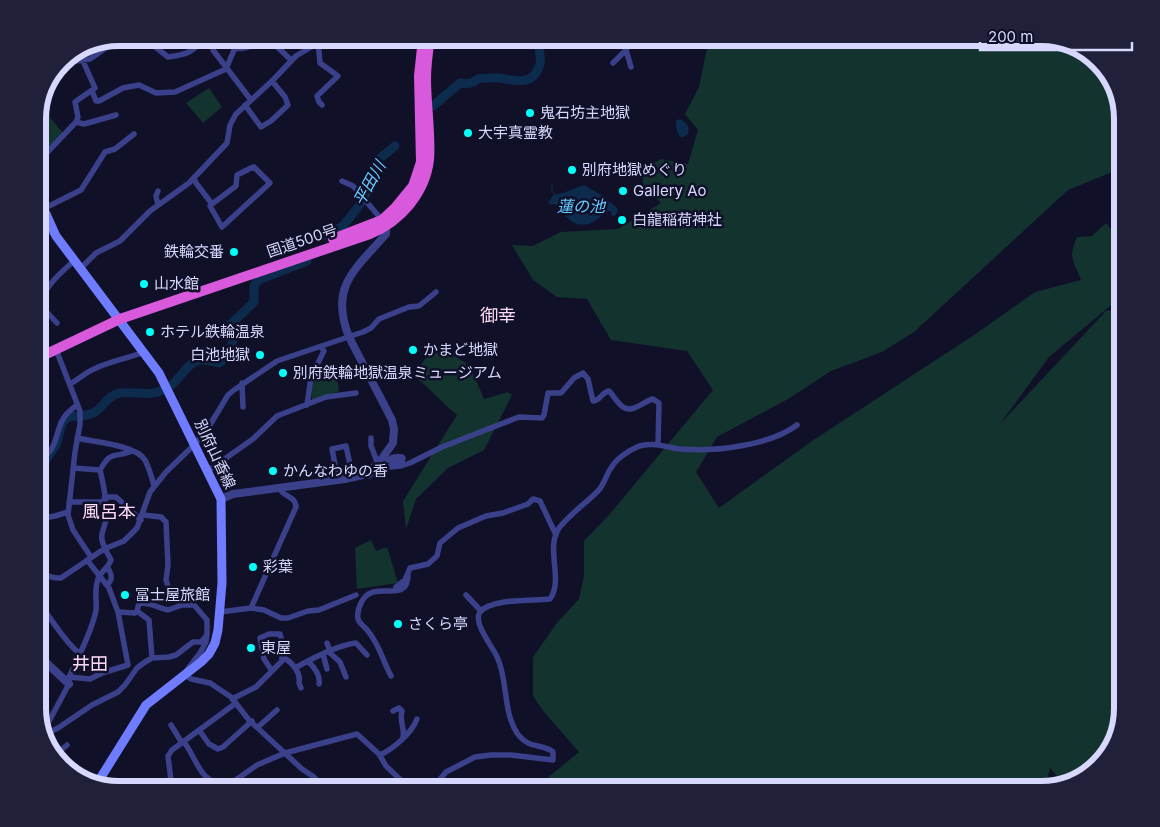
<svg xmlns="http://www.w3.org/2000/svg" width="1160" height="827" font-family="Inter,'Noto Sans JP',sans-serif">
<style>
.green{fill:#13332e}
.water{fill:#0c2b4d}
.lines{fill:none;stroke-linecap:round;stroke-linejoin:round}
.stream{stroke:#0c2b4d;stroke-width:1}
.river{stroke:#0c2b4d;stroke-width:9}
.minor{stroke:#3a4089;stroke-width:5.5}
.tertiary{stroke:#3a4089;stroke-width:8}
.secondary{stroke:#6f7cff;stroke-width:9}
.trunk{stroke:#d859dc;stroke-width:10}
.poi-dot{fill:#04fffb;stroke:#111029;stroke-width:2}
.labels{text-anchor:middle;stroke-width:5;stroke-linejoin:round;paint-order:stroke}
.poi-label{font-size:15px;fill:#d8d8ff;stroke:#111029;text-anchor:start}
.street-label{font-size:15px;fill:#d8d8ff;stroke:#111029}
.water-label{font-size:16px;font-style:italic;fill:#66caff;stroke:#111029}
.quarter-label{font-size:18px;fill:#ffdaf6;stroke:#111029}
.rim{fill:none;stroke:#d8d8ff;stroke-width:6}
</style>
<rect width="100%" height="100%" fill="#111029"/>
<path class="green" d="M712 38H1041L1090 54 1114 83 1122 119V168L1068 190 914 332 882 352 831 371 788 399 717 437 696 472 719 508 812 441 974 335 1035 292 1081 280C1073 259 1068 259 1077 237L1092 236 1106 223 1122 241V296L1049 357 1000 424 1106 311 1122 308V708L1106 757 1077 781 1064 784 1050 768 1045 788 1040 789H534L579 752 544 712 533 696V657L557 623 579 599 584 576V541L609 515 713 390 687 351 611 340 587 299 557 297 533 280 512 245 533 246 561 232 618 229 661 203 652 194 643 187V169L661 159 688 164 698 130 685 114 699 87 707 48Z
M209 88 222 107 203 123 186 103Z
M41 107 64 134 44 152 38 144V114Z
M436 345 466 363 475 378 484 399 508 392 512 395 484 450 448 468 416 499 406 529 403 501 457 415C441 402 429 387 413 375Z
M328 368H331L337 378 339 391 312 402C311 390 311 380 318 369L325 370Z
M371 540 376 551 387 547 398 583 357 589 355 548Z"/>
<path class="water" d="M680 119C687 123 690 127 688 134L682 138C676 134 676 127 676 121Z
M584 185 603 196 617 208 618 211 614 217 611 214V211H608C604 213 602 216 599 218 579 233 568 221 557 205L548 204 553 195 563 193Z"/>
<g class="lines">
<path class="stream" d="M552 184V191L555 195"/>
<path class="river" d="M433 106 460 83C463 83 468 84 471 83 475 82 474 81 478 79 481 78 486 78 490 78 508 76 532 92 540 64 542 56 537 47 538 38
M321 237 343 226 359 206 367 192 375 165 379 159 395 146
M168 388C190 371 186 353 219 363 230 356 232 350 233 337L227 332 230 325 254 302V286L258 280 307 261
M38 472 56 445 62 423 68 417C77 415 88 417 95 412 104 406 108 395 120 393 135 391 149 397 163 390"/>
<path class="minor" d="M144 38 168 57C175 56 183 55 189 52 197 47 202 40 212 41
M213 38V50L251 100
M268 38 291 60
M318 42 320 63 338 76 317 96 319 102 322 105
M91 48 94 56
M626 50 631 67
M613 63 626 50 633 38
M226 69 234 50 237 48C248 50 253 45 261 38
M57 76 70 63 75 61 90 59 113 43 124 38
M92 91 96 101H99L123 88 139 85 156 93 175 92 226 69
M245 105 261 127 271 121 288 105 285 97 272 81
M76 122 84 124 116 115
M38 162 76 122 78 117 75 102 95 88 83 61
M194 177 196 183 212 204 210 206 222 227 270 183 254 167H253L237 175 236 186 212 204
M342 181 353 186 382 220
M158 205 156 196 158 191
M43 209 81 190 105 152 115 149 134 134
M38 221 55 236
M81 268 96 253 120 241 150 211 189 183 227 143 230 125 236 114 272 81 296 56 326 38
M57 323 44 309 39 302C49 283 59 274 75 260
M38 341 46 346 49 354 57 352 80 411V424L75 452 68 515 73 530 91 557
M242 383 243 407
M70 384C79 379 85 373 94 369 108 362 129 358 144 352
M307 405 311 377 324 351 321 347
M77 438C94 442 136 445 145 460 149 468 152 478 154 486
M371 438V446L378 464
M38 458C58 456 55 428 65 416 68 412 73 408 77 405
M73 468 100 470
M209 470 253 439 277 416 326 397 356 393
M363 475 369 476C380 468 387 454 402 457L403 458 402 461 392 463 390 467 401 466 410 463 442 447 519 417 542 418 544 415 548 393H561L574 378 583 373 588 379 593 401C600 401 602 392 609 391 614 396 617 403 623 407 632 414 644 401 653 399L659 403 658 445
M338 480 332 449 346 446 353 478
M69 502H103L105 497H116L141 520
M143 515 161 517 166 522 168 565 166 580 170 592 182 605
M38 519 55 516 68 512
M38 575C46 574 53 579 61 578L104 549 124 541 137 528 150 492 166 472 195 444 207 430 228 395 234 390 277 361 363 332 371 328 379 319 409 307 419 306 436 292
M107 585C113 579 112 575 108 568
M396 587 405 580 410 568 428 564 437 556 440 543 458 528 486 516 503 513 528 504 533 499 540 501 556 535
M466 595 481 611
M38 603C53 619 62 640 80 654
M251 608 296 507C296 496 283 497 279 488
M118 612 135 613 137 611 149 620 152 658
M220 612 251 608 264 610 281 618H288L308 611 319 610 356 595
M207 635 206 642 200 653 187 670 186 675 191 679 210 683 231 697 249 720 302 769 314 777 324 789
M327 643 330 651
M329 652 340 662 346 677
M323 654 327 669
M308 661C314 667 321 675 319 684
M295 668C311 659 338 645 356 643L367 655
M38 671 49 665
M272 671 264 659 260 638 269 634H280L282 642V660
M391 676C383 661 379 644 368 631 365 627 359 623 358 619 357 614 359 607 361 603 373 577 407 606 408 576
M69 677 90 679 102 673 128 665 118 612 109 588 87 560
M232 699 256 687 285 658C293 664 301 673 299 683L301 688
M393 711 399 708 402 711C399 721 405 728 403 737
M41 725H47L69 684V677C77 660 93 629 96 610 97 600 94 590 98 579 100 572 107 570 111 560 107 552 100 542 102 534 103 528 106 524 106 518 107 502 104 486 100 470 112 449 113 459 132 451
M47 725 49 729 52 731 58 728 92 705 118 692 125 685 137 668 145 662 152 658 169 657 176 655 193 642H201L207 635V620L194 605H182L168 610C156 608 152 602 139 603L137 611
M171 725 182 743
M258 727 277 710
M199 730 209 744 218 749 223 747 252 721
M184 742C200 764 197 779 227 787
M380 755C393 749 412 733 417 719
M66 768 60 751 67 745
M102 775 112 787
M229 785 237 789C246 784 250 783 258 789
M172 789 168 756 172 750 236 703
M223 789 257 765 285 753 357 734 379 754 386 766 404 783 413 789
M432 789 446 772 475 757 491 755H511L553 760V752C542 743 529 750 517 733 503 711 508 683 498 659 494 648 472 623 480 612 492 598 532 601 550 599 564 579 545 549 559 528 570 514 585 504 598 491 604 485 606 475 611 468 616 459 628 451 637 447 650 441 666 447 679 449 713 452 769 446 797 425"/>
<path class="tertiary" d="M221 499 233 494 345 479 363 475 378 464 393 443 394 429 392 420 349 337C329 286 355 270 386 234V226L383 222
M38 655 69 684"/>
<path class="secondary" d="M38 196 56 236 159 373 221 499 222 583 218 630 215 643 209 654 201 662 146 705 98 782"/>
<path class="trunk" d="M333 239 382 220 395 208 413 186 421 162 419 76 423 38
M38 358 120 319 370 234C401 221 425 193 429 160 431 136 426 104 426 79 426 65 428 51 430 38"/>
</g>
<g class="poi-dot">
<circle cx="530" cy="113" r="5"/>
<circle cx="468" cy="133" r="5"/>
<circle cx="572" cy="170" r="5"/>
<circle cx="623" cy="191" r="5"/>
<circle cx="622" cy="220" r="5"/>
<circle cx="234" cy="252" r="5"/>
<circle cx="144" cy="284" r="5"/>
<circle cx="150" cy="332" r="5"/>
<circle cx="413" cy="350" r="5"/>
<circle cx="260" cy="355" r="5"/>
<circle cx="283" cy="373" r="5"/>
<circle cx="273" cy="471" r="5"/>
<circle cx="253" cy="567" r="5"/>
<circle cx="125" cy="595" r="5"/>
<circle cx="398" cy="624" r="5"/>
<circle cx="251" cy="648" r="5"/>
</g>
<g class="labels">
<g class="poi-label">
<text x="540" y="118">鬼石坊主地獄</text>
<text x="478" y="138">大宇真霊教</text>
<text x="582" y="175">別府地獄めぐり</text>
<text x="633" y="196">Gallery Ao</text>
<text x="632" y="225">白龍稲荷神社</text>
<text x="224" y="257" text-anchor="end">鉄輪交番</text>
<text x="154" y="289">山水館</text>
<text x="160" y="337">ホテル鉄輪温泉</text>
<text x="423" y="355">かまど地獄</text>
<text x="250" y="360" text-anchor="end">白池地獄</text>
<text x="293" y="378">別府鉄輪地獄温泉ミュージアム</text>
<text x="283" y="476">かんなわゆの香</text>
<text x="263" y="572">彩葉</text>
<text x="135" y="600">冨士屋旅館</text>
<text x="408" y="629">さくら亭</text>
<text x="261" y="653">東屋</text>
</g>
<g class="street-label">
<text transform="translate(302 241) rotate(-19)" y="5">国道500号</text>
<text transform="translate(215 454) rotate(65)" y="5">別府山香線</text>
</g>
<g class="water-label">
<text transform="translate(369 183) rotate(-61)" y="6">平田川</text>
<text x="581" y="212">蓮の池</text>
</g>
<g class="quarter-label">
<text x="498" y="322">御幸</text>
<text x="109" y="518">風呂本</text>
<text x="90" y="670">井田</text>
</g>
</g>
<path d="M0 0H1160V827H0ZM119 46H1041A73 73 0 0 1 1114 119V708A73 73 0 0 1 1041 781H119A73 73 0 0 1 46 708V119A73 73 0 0 1 119 46Z" fill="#21203a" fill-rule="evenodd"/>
<path class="rim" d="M119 46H1041A73 73 0 0 1 1114 119V708A73 73 0 0 1 1041 781H119A73 73 0 0 1 46 708V119A73 73 0 0 1 119 46Z"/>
<path d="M980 42v8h152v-8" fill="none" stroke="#d8d8ff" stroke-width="2.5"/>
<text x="988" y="42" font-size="15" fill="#d8d8ff" stroke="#111029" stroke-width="4" paint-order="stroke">200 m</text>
</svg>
